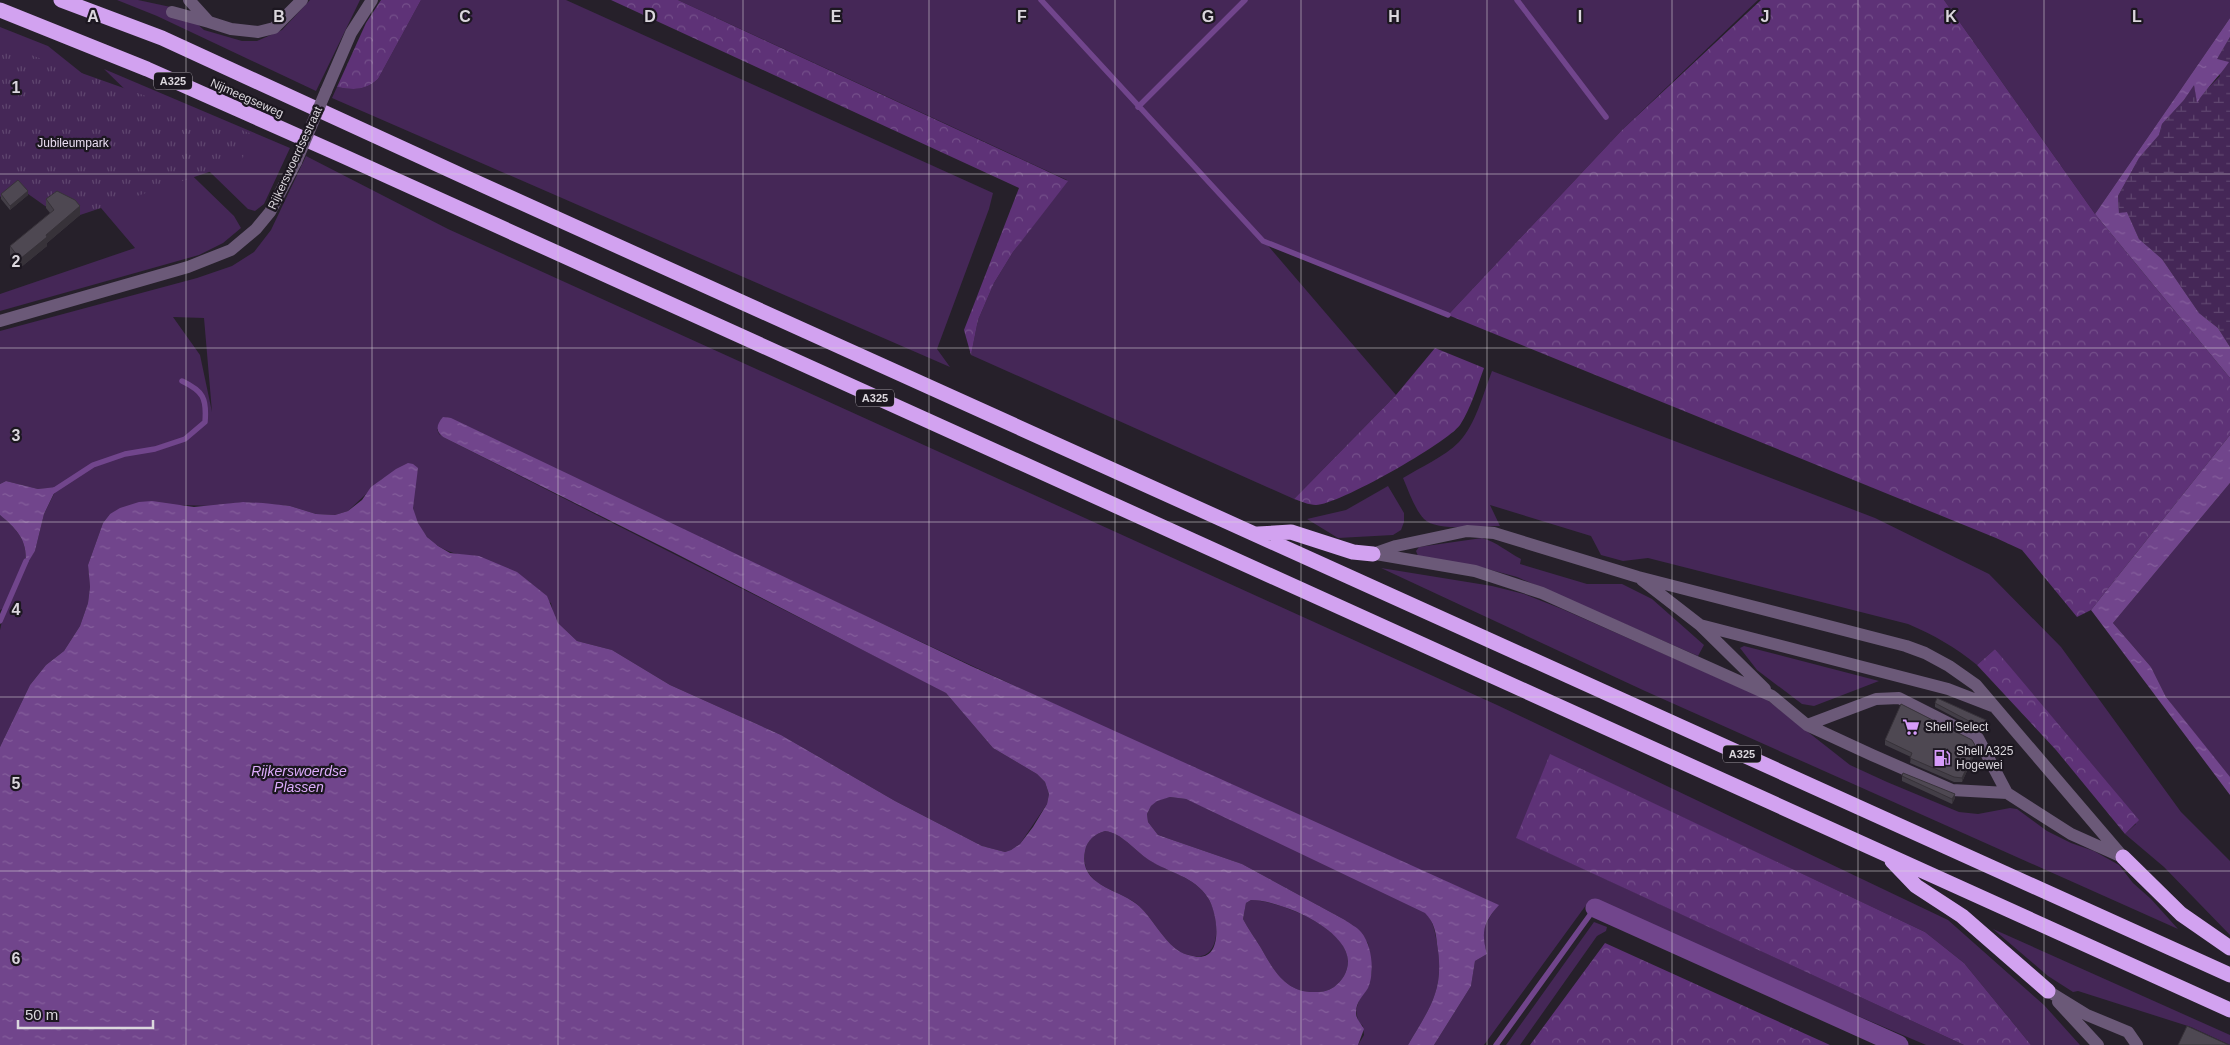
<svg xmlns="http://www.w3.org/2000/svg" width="2230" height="1045" font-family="Arial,sans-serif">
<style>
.green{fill:#452757;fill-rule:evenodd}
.forest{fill:url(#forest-crowns)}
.wetland{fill:url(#wetland-marsh)}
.park{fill:url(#park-tufts)}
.water{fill:url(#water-ripples);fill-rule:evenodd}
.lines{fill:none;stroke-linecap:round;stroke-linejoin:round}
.stream{stroke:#71458c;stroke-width:5.5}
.canal{stroke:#71458c;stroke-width:19}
.minor{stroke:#6b5978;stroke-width:12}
.highway{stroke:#d2a2f0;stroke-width:15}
.minor-bridge{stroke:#6b5978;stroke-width:12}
.wall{fill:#433e47}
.shaded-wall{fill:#373239}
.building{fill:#4e4852;stroke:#373239}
.grid{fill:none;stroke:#dbd7dd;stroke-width:1;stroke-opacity:0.55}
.labels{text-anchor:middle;stroke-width:4.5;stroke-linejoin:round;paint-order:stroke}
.shield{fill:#1c1720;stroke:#a29da4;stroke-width:1}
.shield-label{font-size:11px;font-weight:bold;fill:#dbd7dd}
.street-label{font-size:12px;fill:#dbd7dd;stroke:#1c1720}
.park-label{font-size:12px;fill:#eadef2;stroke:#1c1720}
.poi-label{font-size:12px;fill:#dbd7dd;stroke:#1c1720;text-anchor:start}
.water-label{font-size:14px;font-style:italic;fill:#deadfc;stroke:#1c1720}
.grid-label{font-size:16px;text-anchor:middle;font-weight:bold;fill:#dbd7dd;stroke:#1c1720;stroke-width:4.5;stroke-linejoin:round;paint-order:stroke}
</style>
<defs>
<pattern id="forest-crowns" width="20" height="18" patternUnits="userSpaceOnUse" patternTransform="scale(1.25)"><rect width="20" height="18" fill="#5e3277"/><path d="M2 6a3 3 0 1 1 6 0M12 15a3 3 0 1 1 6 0" fill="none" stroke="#744f8a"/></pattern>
<pattern id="wetland-marsh" width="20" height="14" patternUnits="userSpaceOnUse" patternTransform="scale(1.25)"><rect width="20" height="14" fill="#452757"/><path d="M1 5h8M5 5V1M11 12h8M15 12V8" fill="none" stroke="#5f466f"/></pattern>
<pattern id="park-tufts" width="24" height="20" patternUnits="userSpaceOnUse" patternTransform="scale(1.25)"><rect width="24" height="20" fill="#452757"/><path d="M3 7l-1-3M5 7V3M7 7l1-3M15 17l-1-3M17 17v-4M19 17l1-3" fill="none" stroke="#5f466f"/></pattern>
<pattern id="water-ripples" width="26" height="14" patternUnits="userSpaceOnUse" patternTransform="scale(1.25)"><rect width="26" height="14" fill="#71458c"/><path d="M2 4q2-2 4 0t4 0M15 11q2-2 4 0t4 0" fill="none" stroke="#855f9c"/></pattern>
</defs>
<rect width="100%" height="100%" fill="#26202a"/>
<path class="green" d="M117 0H138L180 9 204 30 242 41H257L282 30 310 0H360L316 91 157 16Z
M421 0H566L993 193 989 209 937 349 950 367 332 98 337 87C353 90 365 91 378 79Z
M678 0H1758L1622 130 1448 315 1264 241 1396 395 1294 499 971 355 978 320 994 283 1013 252 1067 180Z
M1944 0H2230V18L2095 214Z
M0 27 48 46 108 94 234 216 241 228 223 243 199 255 0 311V294L135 248 101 208 0 107Z
M104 69 290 148 264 204 255 211 248 209Z
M306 156 448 229 1497 705 1948 920 2044 1005 2080 1045H2031L1964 963 1925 932 1550 755 1517 838 1964 1045H1926L1589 901 1484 1045H1434L1471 986 1475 961 1487 954C1480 930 1484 925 1498 905L1148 748 776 574 437 429 439 434 445 438 934 686 946 693 993 748 1037 774 1045 782 1049 794 1047 804 1020 844 1011 850 1005 852 982 846 895 801 781 735 670 685 612 650 577 641 558 623 553 613 551 603 463 555C439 552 417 534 413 507 412 495 415 481 418 468L382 479 348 511 335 515 316 514 290 506 243 502 214 506 179 505 110 514 103 523 88 565 90 587 88 603 80 626 64 651 46 665 30 685 0 747V630L5 608 0 610V515C17 529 29 542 25 565L35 551 44 514 57 488 38 489 6 481 0 484V331L197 278 232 266 254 252 271 230ZM173 317 204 318 212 412 200 355Z
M1492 371 1875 518 1989 574 2061 647 2181 812 2230 861V935L2164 867 2125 834 2136 824 1995 649 1977 665C1955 647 1934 635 1908 624L1648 558 1623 561 1601 555 1591 536 1490 505 1500 526C1483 526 1436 532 1424 519 1414 508 1409 492 1403 478 1421 467 1444 457 1459 442 1476 424 1483 394 1492 371Z
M2230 483V777L2229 778 2166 697 2151 667 2113 623Z
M1388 486 1404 513V522L1401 530 1393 535 1338 538 1307 519 1346 510Z
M1482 538C1497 542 1507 552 1521 559L1520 564 1587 584H1622L1652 599 1704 645 1698 656 1517 577 1480 567 1418 556 1416 551 1419 547Z
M1381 568 1492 586 1524 594 1562 609 1766 699 1850 765 1887 782 1959 812 1978 814 2010 808 2017 809 2047 831 2071 843 2094 851 2119 865 2133 883 2151 899 2178 929 1645 691Z
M1744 646 1879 681 1814 706 1802 704 1757 670 1740 648Z
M1170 797 1186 799 1232 819 1425 912C1434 922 1435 932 1437 944 1445 990 1430 1007 1408 1045H1358L1364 1035 1363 1026 1358 1021 1356 1010 1359 1000 1368 987 1372 972 1368 943 1345 920 1242 864 1158 835 1148 822 1147 814 1151 806 1157 800Z
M1105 831C1122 833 1134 850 1148 859 1169 873 1194 876 1208 898 1220 916 1223 965 1189 955 1184 954 1180 953 1176 949 1161 937 1153 919 1139 906 1121 889 1079 888 1085 851 1087 840 1095 834 1105 831Z
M1251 900C1279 901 1347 927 1348 961 1348 972 1342 981 1334 987 1328 991 1323 992 1316 992 1286 993 1274 971 1261 948 1255 938 1248 929 1243 919L1246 903Z
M1594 922 1607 927 1606 931 1597 936 1520 1045H1506Z
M1993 929 2230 1035V1045L2191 1027 2078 991 2073 992 2048 976Z"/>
<path class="forest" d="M381 0H421L378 79C365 91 353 90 337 87L366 23Z
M611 0H678L1068 181 1013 252 994 283 978 320 971 355 964 330 1019 188Z
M1761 0H1944L2095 214 2230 378V435L2091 610 2077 617 2022 550 1996 538 1448 315 1622 130Z
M1435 348 1484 368C1477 387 1471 408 1460 425 1447 443 1338 505 1316 505 1309 505 1300 501 1294 499L1396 395Z
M1995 649 2139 820 2125 834 2056 750 1977 665Z
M1550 754 1925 932 1964 963 2031 1045H1964L1516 838Z
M1605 943 1830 1045H1530Z"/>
<path class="wetland" d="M2230 37V347L2218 328 2199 313 2162 259 2139 239 2127 212 2119 214 2118 196 2139 158 2159 135 2162 124 2184 100 2194 84 2197 102 2205 91 2220 76 2216 60Z"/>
<path class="park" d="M0 44 250 133 242 161 65 220 14 184 0 197Z"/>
<path class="water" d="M2230 18V37L2217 59 2229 62C2219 77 2206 88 2197 103L2194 85 2184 100 2162 124 2159 135 2139 158 2118 196 2119 213 2127 212 2139 239 2162 259 2199 313 2218 328 2230 347V378L2095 214Z
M443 417 451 418 971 666 1499 905C1483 923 1481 932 1487 954L1475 961 1471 986 1434 1045H1408C1430 1007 1445 990 1437 944 1436 932 1434 922 1425 913L1186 799 1170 797 1157 801 1151 806 1147 814 1148 822 1158 835 1242 864 1345 920C1350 924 1357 927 1361 932 1372 945 1375 972 1368 988 1363 996 1356 1002 1356 1012 1356 1020 1361 1023 1364 1029L1358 1045H0V747L30 685 46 665 64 651 80 626 88 603 90 587 88 565 103 523 110 514 120 508 139 502 152 501 194 507 243 502 263 503 290 506 316 514 335 515 348 511 362 500 371 487 396 469 408 463 413 464 418 468 413 508 418 523 427 537 438 546 450 553 479 556 517 572 547 596 558 623 577 641 612 650 670 685 781 735 895 801 982 846 1005 852 1011 850 1020 844 1033 827 1047 804 1049 794 1045 782 1037 774 993 748 946 693 673 552 445 438C435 432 436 425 443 417ZM1105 831C1122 833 1134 850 1149 860 1169 873 1194 876 1208 898 1218 913 1225 964 1193 956 1187 955 1181 953 1176 949 1161 937 1153 919 1139 906 1121 889 1078 887 1085 851 1087 840 1095 834 1105 831ZM1251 900C1279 900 1347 928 1348 961 1348 972 1342 981 1334 987 1328 991 1323 992 1316 992 1286 993 1274 971 1261 948 1255 938 1248 929 1243 919L1246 903Z
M2230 435V483L2113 623 2151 667 2166 697 2230 777V795L2091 610Z
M6 481 38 489 57 487 44 514 35 551 25 567C29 542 18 530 0 515V484Z"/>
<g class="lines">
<path class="stream" d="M1041 0 1263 241 1448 315
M1517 0 1606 117
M1138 107 1245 0
M53 491 93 465 125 454 155 449 185 439 205 422C207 398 203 391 182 381
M0 621 26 561
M1496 1045 1595 908"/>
<path class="canal" d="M1595 908 1899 1045"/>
<path class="minor" d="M189 0 209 22 231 29 258 32 274 28 302 0
M172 12 209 22
M326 91 351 33 372 0
M0 321 188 267 231 250 256 229 270 212 296 162
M1373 554 1396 546 1467 531 1494 533 1638 577 1906 646 1925 653 1949 666 1976 685 2123 857
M1376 554 1475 571 1542 593 1772 696 1807 725 1872 755 1952 790 2007 793 2071 834 2118 855
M1642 580 1700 625 1765 689
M1700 625 1948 689 1992 706
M1807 725 1876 699 1899 698 1978 738 2007 793
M2048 991 2087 1015 2128 1032 2137 1045
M2058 1002 2098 1045"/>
<path class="highway" d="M61 0 162 38 467 178 2230 975
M0 10 147 69 343 156 2230 1010
M1258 534 1291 532 1353 552 1373 554
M2123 857 2181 914 2230 948
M1892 861 1916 886 1962 916 2048 991"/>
<path class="minor-bridge" d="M296 162 326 91"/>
</g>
<path class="wall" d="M1 194 28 195 10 210 1 199Z
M46 199 80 215 47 243V246L20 268 10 255V246L50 213 46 208Z
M1935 703 1988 726 1984 733 1935 707Z
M1885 740 1976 751 1962 782H1954L1910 763 1911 757 1885 745Z
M1902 776 1955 798 1952 804 1902 781Z"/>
<path class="shaded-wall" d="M28 191V195L10 210V206Z
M80 206V215L47 243V246L20 268V259L46 235Z
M1988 721V726L1984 733V729Z
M1976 747V751L1962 782V778Z
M1955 794V798L1952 804V799Z"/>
<path class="building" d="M18 180 28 191 10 206 1 194Z
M57 191 75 200 80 206 46 235 47 237 20 259 10 246 54 210 46 199Z
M1937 698 1988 721 1984 729 1935 703Z
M1901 704 1972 740 1976 747 1962 778 1954 777 1910 758 1912 753 1885 740Z
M1903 773 1955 794 1952 799 1902 776Z
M2187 1026 2229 1045H2178Z"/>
<path class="grid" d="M186 0V1045M372 0V1045M558 0V1045M743 0V1045M929 0V1045M1115 0V1045M1301 0V1045M1487 0V1045M1672 0V1045M1858 0V1045M2044 0V1045M0 174H2230M0 348H2230M0 522H2230M0 697H2230M0 871H2230"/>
<defs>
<g id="supermarket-bare" transform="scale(1.35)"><path d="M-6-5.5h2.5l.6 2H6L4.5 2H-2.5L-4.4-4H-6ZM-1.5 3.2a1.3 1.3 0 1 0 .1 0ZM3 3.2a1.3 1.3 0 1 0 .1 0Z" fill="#d69bfa" stroke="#1c1720" stroke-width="2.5" paint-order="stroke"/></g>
<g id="fuel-bare" transform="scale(1.35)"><path d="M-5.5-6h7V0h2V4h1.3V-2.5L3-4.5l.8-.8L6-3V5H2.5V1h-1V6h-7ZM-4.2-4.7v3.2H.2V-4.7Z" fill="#d69bfa" stroke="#1c1720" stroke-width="2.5" paint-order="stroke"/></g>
</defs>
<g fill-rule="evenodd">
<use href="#supermarket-bare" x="1911" y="727"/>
<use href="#fuel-bare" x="1942" y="758"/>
</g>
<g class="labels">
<g class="shield">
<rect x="154" y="72.5" width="38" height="17" rx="4"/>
<rect x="856" y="389.5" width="38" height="17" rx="4"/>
<rect x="1723" y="745.5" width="38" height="17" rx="4"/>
</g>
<g class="shield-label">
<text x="173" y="85">A325</text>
<text x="875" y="402">A325</text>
<text x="1742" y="758">A325</text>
</g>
<g class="street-label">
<text transform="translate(247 98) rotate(24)" y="4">Nijmeegseweg</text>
<text transform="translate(295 158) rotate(-65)" y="4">Rijkerswoerdsestraat</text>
</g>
<g class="park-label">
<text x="73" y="147">Jubileumpark</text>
</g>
<g class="poi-label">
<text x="1925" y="731">Shell Select</text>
<text x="1956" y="755">Shell A325<tspan x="1956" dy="14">Hogewei</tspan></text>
</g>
<g class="water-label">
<text x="299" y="776">Rijkerswoerdse<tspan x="299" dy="16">Plassen</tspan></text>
</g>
</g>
<g class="grid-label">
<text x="93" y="22">A</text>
<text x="279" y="22">B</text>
<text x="465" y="22">C</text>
<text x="650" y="22">D</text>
<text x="836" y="22">E</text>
<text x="1022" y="22">F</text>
<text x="1208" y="22">G</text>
<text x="1394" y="22">H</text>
<text x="1580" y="22">I</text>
<text x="1765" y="22">J</text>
<text x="1951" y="22">K</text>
<text x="2137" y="22">L</text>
<text x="16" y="93">1</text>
<text x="16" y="267">2</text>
<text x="16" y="441">3</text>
<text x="16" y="615">4</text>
<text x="16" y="789">5</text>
<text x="16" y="964">6</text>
</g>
<path d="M18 1020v8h135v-8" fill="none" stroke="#dbd7dd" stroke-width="2.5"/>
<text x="25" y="1020" font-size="15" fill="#dbd7dd" stroke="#1c1720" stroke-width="4" paint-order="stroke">50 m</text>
</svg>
